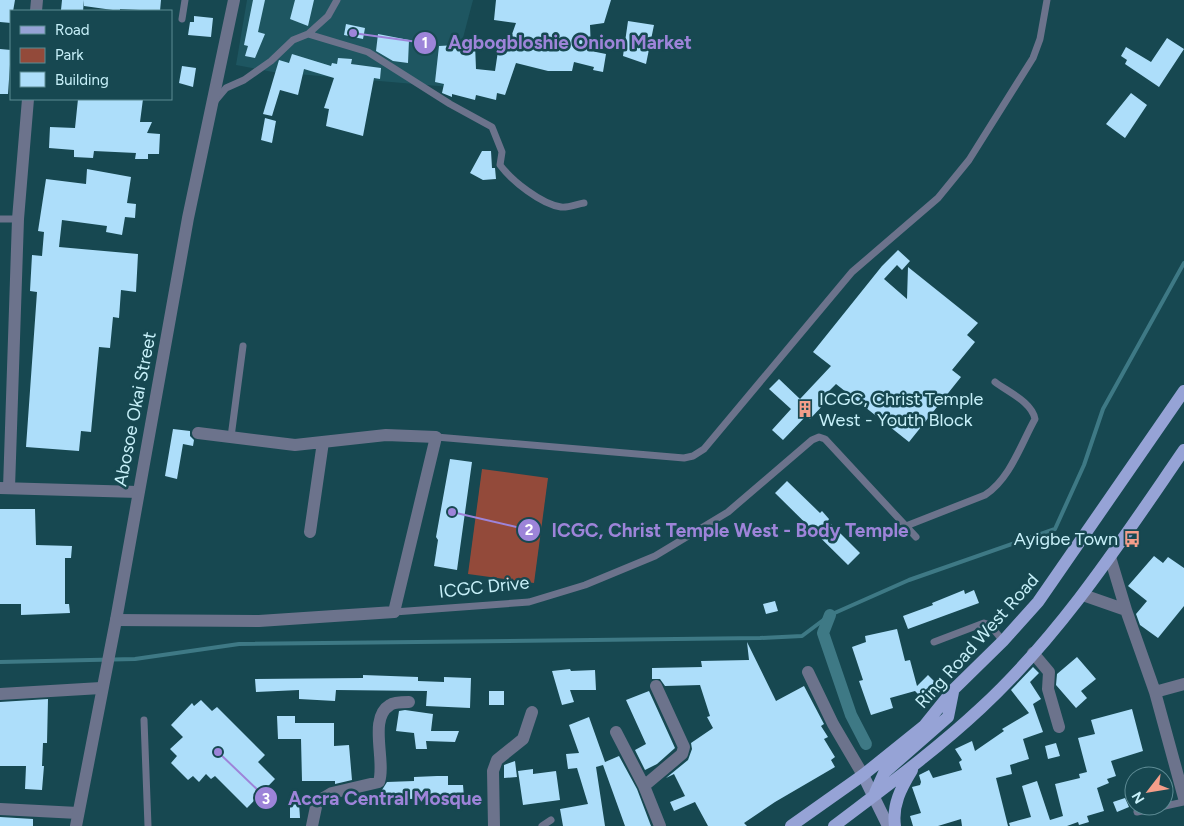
<svg xmlns="http://www.w3.org/2000/svg" width="1184" height="826" font-family="Figtree,sans-serif">
<style>
.built{fill:#1e5661}
.green{fill:#934a3a}
.lines{fill:none;stroke-linecap:round;stroke-linejoin:round}
.stream{stroke:#3e7985;stroke-width:4}
.canal{stroke:#3e7985;stroke-width:12}
.building{fill:#addefa}
.service{stroke:#6c738c;stroke-width:7}
.minor{stroke:#6c738c;stroke-width:12}
.tertiary{stroke:#6c738c;stroke-width:12}
.secondary{stroke:#848eb6;stroke-width:12}
.primary{stroke:#96a3d6;stroke-width:12}
.labels{text-anchor:middle;stroke-width:5;stroke-linejoin:round;paint-order:stroke}
.poi-label{font-size:18px;fill:#c7f0f9;stroke:#174851;text-anchor:start}
.street-label{font-size:18px;fill:#c7f0f9;stroke:#174851}
.leader{fill:none;stroke:#9d84d9;stroke-width:2}
.callout-dot{fill:#9d84d9;stroke:#174851;stroke-width:2}
.mark-label{font-size:15px;text-anchor:middle;font-weight:bold;fill:#fff}
.callout-label{font-size:19px;text-anchor:middle;font-weight:bold;fill:#9d84d9;stroke:#174851;stroke-width:5;stroke-linejoin:round;paint-order:stroke}
</style>
<rect width="100%" height="100%" fill="#174851"/>
<path class="built" d="M247 0H473L450 87 273 72 236 65Z"/>
<path class="green" d="M482 469 548 478 534 583 468 574Z"/>
<g class="lines">
<path class="stream" d="M0 662 135 659 239 644 760 638 802 636 830 615 909 580 1055 529 1084 465 1103 409 1184 263"/>
<path class="canal" d="M830 615 823 633 851 715 866 744"/>
</g>
<path class="building" d="M0 0H15L11 23 0 22Z
M62 0H84L83 11 61 10Z
M84 0H161L160 11 120 9V11L84 6Z
M253 0H265L258 32 265 34 255 58 245 56 248 46 244 45Z
M295 0H314L308 26 290 19Z
M496 0H611L604 23 590 25 591 51 606 54 603 72 593 70 594 67 574 62 572 71H548L516 63 505 95 497 93 496 100 476 95 475 100 452 94V97L442 93 444 84 435 82 439 46 475 44 476 69 495 71 498 51H506L516 23 494 20Z
M194 16 213 18 211 37 188 35 190 22H194Z
M628 21 654 25 646 64 623 56Z
M346 24 365 28 363 39 344 35Z
M378 34 409 40 408 63 393 61 376 51Z
M1167 38 1184 49 1159 87 1125 64 1127 60 1121 56 1126 47 1151 62Z
M0 49 11 50 8 94H0Z
M292 54 331 66 332 63 337 64 338 58 352 59 351 64 381 68 380 79 374 78 363 136 326 126 329 109 324 108 334 78 304 69 298 95 280 90 272 116 263 114 279 60 289 63Z
M182 66 196 68 193 87 179 83Z
M1131 93 1147 105 1125 138 1106 124Z
M78 99H143L140 122H152L147 133 160 134 159 154H148V159H135L136 153 94 151 93 158 74 157V150L49 148 50 127 75 128Z
M265 118 276 121 272 143 261 140Z
M482 151H491L492 168H495L496 179 483 180 470 173Z
M87 169 131 177 127 203 136 204 135 218 125 217 122 235 106 232 107 226 62 220 59 247 138 254 136 292 121 290 119 318 113 317 110 348 99 347 91 432 81 431 79 451 26 447 37 292 30 291 32 255 42 256 44 232 38 231 46 179 86 184Z
M898 250 910 261 902 270 897 265 884 279 907 299 908 267 978 323 967 335 975 342 952 370 961 377 909 442 836 384 822 398 826 402 810 419 806 416 783 440 772 430 791 409 769 389 779 379 800 399 831 366 813 352 882 266Z
M173 429 190 431V436L194 440 193 446 183 444 177 479 165 476Z
M450 459 472 462 457 570 434 566 438 540 436 537Z
M787 481 820 513 822 511 829 519 828 521 860 553 848 565 775 493Z
M0 509H35L36 545 72 546 71 558H65V604H69L70 613 21 615V604H0Z
M1154 556 1163 563 1168 557 1184 568V606L1158 638 1140 625 1136 614 1147 601 1128 586Z
M964 590 965 594 974 590 979 603 908 629 903 616 933 605 932 603Z
M775 601 778 611 766 614 763 604Z
M897 629 905 661 910 660 917 686 928 675 935 682 920 696 915 691 890 698 893 708 871 715 859 681 863 680 852 647 866 642 865 636Z
M747 642 776 701 804 686 824 724 821 726 828 737 824 739 835 757 831 760 835 767 775 802 744 823 747 826H708L695 802 674 811 670 802 685 796 674 774 666 778 688 760 692 749 691 743 713 728 707 717 710 716 700 685 665 686 660 679H652V668L702 667 701 661 749 660Z
M1077 657 1096 679 1081 691 1087 698 1076 708 1056 685 1057 674Z
M1033 667 1039 673 1030 682 1041 699 1033 704 1043 732 1023 739 1029 759 1010 765 1012 774 996 778 1008 826H962L961 819 938 826H913L910 816 921 813 912 787 920 785 921 782 919 775 929 770 933 778 962 770 959 762 962 760 955 749 972 741 975 751 1004 731 1002 729 1029 713 1011 690Z
M570 669 571 671 595 670 596 690H570L574 702 562 705 552 671Z
M363 675 418 677V681L444 682V677L471 678 470 708 426 706 427 691 336 690 335 701 299 699V690L256 692 255 679 363 678Z
M489 691H504V705H489Z
M649 691 675 748 657 764 645 770 635 750 646 744 626 700Z
M48 699 47 743H43L42 766H44L42 790 25 789 26 766H0V702Z
M201 700 212 711 217 707 265 755 258 762 275 779 247 808 215 776 211 779 206 774 199 782 193 776 188 780 171 763 177 756 170 749 183 737 171 725 192 703 194 706Z
M1132 709 1143 751 1111 761 1116 776 1107 779 1109 783 1097 788 1104 811 1087 816 1089 822 1079 825 1078 822 1067 826H1010L1009 823 1031 817 1022 786 1037 781 1050 820 1063 816 1055 784 1080 778 1079 774 1087 772 1078 738 1095 734 1091 720Z
M405 710 433 714 431 731H459L455 742 426 741 427 749H416L414 733 396 731 399 711Z
M277 716H295V723H334V746L349 745 352 780 335 784V781H302L301 739H278Z
M589 717 605 762 619 756 637 789 651 826H625L603 765 596 767 605 826H563L560 809 588 804 577 768 568 769 566 754 579 753 569 725Z
M1056 743 1060 756 1048 759 1045 746Z
M515 761 517 777 504 778V765Z
M533 769V774L556 771 560 800 523 805 518 771Z
M437 776H448V785H463L464 797 382 800V790L387 782 414 781V777Z
M1125 798 1129 807 1117 812 1113 802Z
M290 803H299L300 818H290Z
M0 817 33 819V826H0Z"/>
<g class="lines">
<path class="service" d="M182 19 185 0
M308 34 328 16 337 0
M215 101 226 88 244 80 271 61 293 40 308 34 368 52 450 104 492 127 502 152 500 165C512 181 541 204 561 207 568 208 577 204 584 203
M0 219H18
M231 437 243 346
M436 437 684 458 693 456 704 449 852 272 938 198 969 160 1033 58 1040 39 1047 0
M906 526 985 495C1010 479 1021 444 1035 419 1032 402 1008 392 995 382
M394 612 529 602 585 585 655 556 728 512 812 440 819 437 825 439 916 537
M934 642 984 623 990 625 1003 641
M144 720 148 826
M1137 812 1184 802
M542 826 551 820"/>
<path class="minor" d="M36 11 37 0
M0 488 138 492
M9 488 18 219 28 99
M310 532 323 442
M1110 557 1126 610 1155 692 1184 798
M1083 595 1126 610
M116 620 259 621 394 612 436 437 386 435 295 445 198 433
M1033 653 1049 672 1048 689 1059 727
M808 672 833 724 863 775
M1155 692 1184 684
M0 694 101 688
M616 732 644 786 660 826
M644 786 682 754 684 747 656 686
M0 809 78 813
M312 826 317 802 332 793 379 782C386 760 368 718 390 705 394 702 403 702 409 702
M494 826 493 771 497 760 523 739 532 712"/>
<path class="tertiary" d="M76 826 116 620 188 218 234 0"/>
<path class="secondary" d="M863 775 888 826"/>
<path class="primary" d="M875 793 884 773 948 717 953 692
M791 826 863 775 924 726 953 690 1003 641 1038 602 1184 391
M834 826C884 788 935 751 981 708 1062 633 1122 540 1184 450
M895 826C892 805 901 788 912 770"/>
</g>
<defs>
<g id="building-bare" transform="scale(1.35)"><path d="M-4-6H4V6H1V3H-1V6H-4ZM-2.5-4.3h1.7v1.8h-1.7ZM.8-4.3h1.7v1.8H.8ZM-2.5-1h1.7V.8h-1.7ZM.8-1h1.7V.8H.8Z" fill="#f49e8a" stroke="#174851" stroke-width="2.5" paint-order="stroke"/></g>
<g id="bus-bare" transform="scale(1.35)"><path d="M-5-6H5V4H4V6H2V4H-2V6H-4V4H-5ZM-3.5-4V0h7V-4ZM-3.5 1.2v1.5H-2V1.2ZM2 1.2v1.5H3.5V1.2Z" fill="#f49e8a" stroke="#174851" stroke-width="2.5" paint-order="stroke"/></g>
</defs>
<g fill-rule="evenodd">
<use href="#building-bare" x="805" y="409"/>
<use href="#bus-bare" x="1132" y="539"/>
</g>
<g class="labels">
<g class="poi-label">
<text x="819" y="405">ICGC, Christ Temple<tspan x="819" dy="21">West - Youth Block</tspan></text>
<text x="1118" y="545" text-anchor="end">Ayigbe Town</text>
</g>
<g class="street-label">
<text transform="translate(135 409) rotate(-79)" y="6">Abosoe Okai Street</text>
<text transform="translate(484 587) rotate(-6)" y="6">ICGC Drive</text>
<text transform="translate(977 641) rotate(-48)" y="6">Ring Road West Road</text>
</g>
</g>
<path class="leader" d="M353 33L425 43M452 512L529 530M218 752L266 798"/>
<g class="callout-dot">
<circle cx="353" cy="33" r="5"/>
<circle cx="452" cy="512" r="5"/>
<circle cx="218" cy="752" r="5"/>
<circle cx="425" cy="43" r="12"/>
<circle cx="529" cy="530" r="12"/>
<circle cx="266" cy="798" r="12"/>
</g>
<g class="mark-label">
<text x="425" y="48">1</text>
<text x="529" y="535">2</text>
<text x="266" y="804">3</text>
</g>
<g class="callout-label">
<text x="570" y="49">Agbogbloshie Onion Market</text>
<text x="730" y="537">ICGC, Christ Temple West - Body Temple</text>
<text x="385" y="805">Accra Central Mosque</text>
</g>
<rect x="10" y="10" width="162" height="90" fill="#174851" stroke="#5d8b94"/>
<rect x="20" y="26" width="25" height="8" fill="#96a3d6" stroke="#5d8b94"/>
<text x="55" y="35" font-size="15" fill="#c7f0f9">Road</text>
<rect x="20" y="48" width="25" height="15" fill="#934a3a" stroke="#5d8b94"/>
<text x="55" y="60" font-size="15" fill="#c7f0f9">Park</text>
<rect x="20" y="72" width="25" height="15" fill="#addefa" stroke="#5d8b94"/>
<text x="55" y="85" font-size="15" fill="#c7f0f9">Building</text>
<g transform="translate(1149 791) rotate(239)"><circle r="24" fill="#174851" stroke="#5d8b94"/>
<path d="M0-4L9 19L0 12L-9 19Z" fill="#f49e8a"/>
<text y="-8" font-size="14" font-weight="bold" text-anchor="middle" fill="#c7f0f9">N</text>
</g>
</svg>
